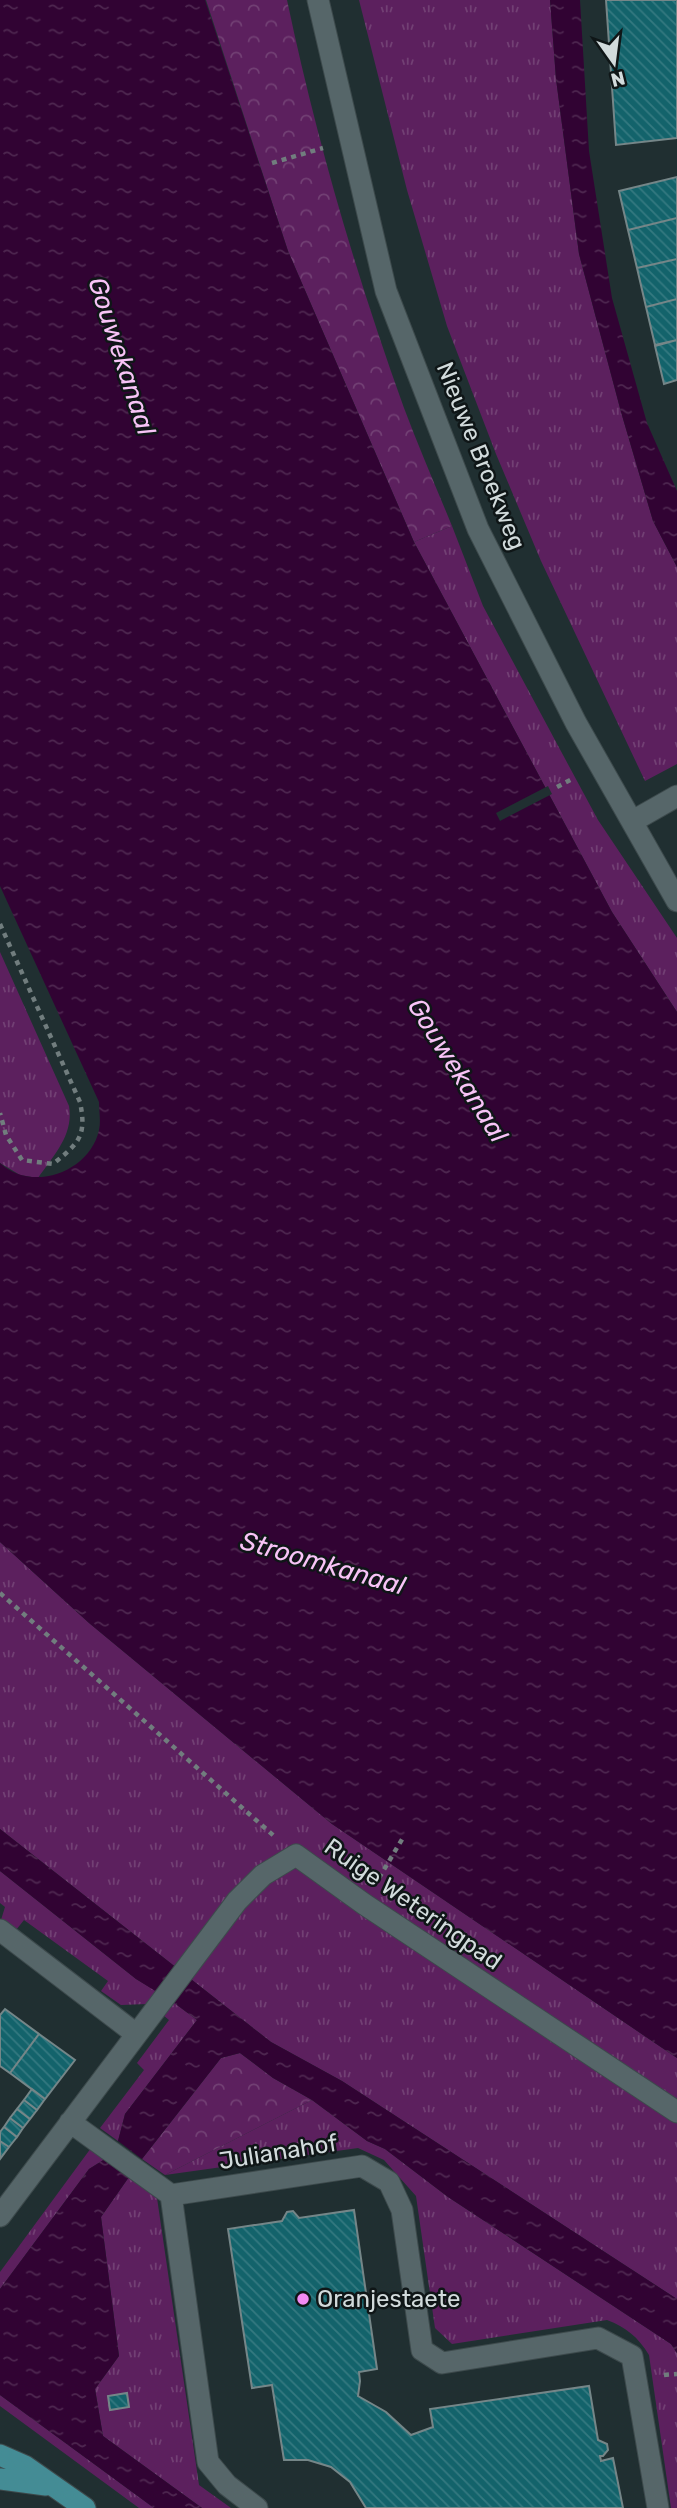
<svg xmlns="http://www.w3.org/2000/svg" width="677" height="2508" font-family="Rubik,sans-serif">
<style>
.grass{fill:url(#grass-tufts)}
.forest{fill:url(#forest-crowns)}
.water{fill:url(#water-ripples)}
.pier{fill:#202f31}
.building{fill:url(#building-back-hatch);stroke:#758688;stroke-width:2}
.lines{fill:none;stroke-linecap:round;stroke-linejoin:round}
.minor-casing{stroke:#3d4a4c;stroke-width:23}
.major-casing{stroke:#3d4a4c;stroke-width:23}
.path{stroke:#717d7e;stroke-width:4.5;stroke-dasharray:5 5;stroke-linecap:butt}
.minor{stroke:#566669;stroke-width:21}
.major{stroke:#448c95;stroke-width:21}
.poi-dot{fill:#f28af3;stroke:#0f1617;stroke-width:2.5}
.labels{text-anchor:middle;stroke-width:5;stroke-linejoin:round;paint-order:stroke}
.street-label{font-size:24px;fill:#d2dbdc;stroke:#0f1617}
.poi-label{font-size:24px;fill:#d2dbdc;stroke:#0f1617;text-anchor:start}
.water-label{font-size:26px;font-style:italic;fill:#f8c3f7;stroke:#0f1617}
</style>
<defs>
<pattern id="grass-tufts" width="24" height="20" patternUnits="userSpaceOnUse" patternTransform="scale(1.75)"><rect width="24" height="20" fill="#5c205e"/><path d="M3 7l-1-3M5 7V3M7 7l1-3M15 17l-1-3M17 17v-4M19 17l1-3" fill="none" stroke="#724074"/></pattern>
<pattern id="forest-crowns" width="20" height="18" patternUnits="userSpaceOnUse" patternTransform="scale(1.75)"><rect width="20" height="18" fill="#5c205e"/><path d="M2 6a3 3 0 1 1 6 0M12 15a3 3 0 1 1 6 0" fill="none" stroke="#724074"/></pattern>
<pattern id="water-ripples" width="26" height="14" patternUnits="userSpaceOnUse" patternTransform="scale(1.75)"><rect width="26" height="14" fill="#310333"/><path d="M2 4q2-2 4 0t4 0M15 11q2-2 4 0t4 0" fill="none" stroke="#4e2750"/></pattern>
<pattern id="building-back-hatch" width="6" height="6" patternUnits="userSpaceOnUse" patternTransform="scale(1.75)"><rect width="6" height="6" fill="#13636b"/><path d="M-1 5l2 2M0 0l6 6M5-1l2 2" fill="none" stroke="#347980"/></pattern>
</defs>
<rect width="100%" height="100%" fill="#202f31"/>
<path class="grass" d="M359 0H550L556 79 579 254 621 412 653 521 677 567V764L645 781 541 561 496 454 447 326 407 190Z
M452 526 483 606 563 755 598 820 677 938V1012L612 912 414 542Z
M0 952 69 1106C74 1135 53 1156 38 1178L20 1175 0 1163Z
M0 1542 89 1623 332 1824 677 2058V2299L342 2081 271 2042 0 1829Z
M0 1871 136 1979 156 1991 147 2004 121 2005 101 1991 108 1981 24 1920 16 1930 1 1920 5 1907 0 1903Z
M173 2002 197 2020 125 2114 118 2141 100 2128 144 2070 137 2063 169 2020 163 2015Z
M312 2100 367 2141 385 2149 448 2197 671 2344 677 2353V2508H671L649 2355C638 2337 626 2327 607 2320L452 2344 435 2328 416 2196 384 2160 358 2148 165 2175Z
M91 2148 105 2159 89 2169 0 2289V2272Z
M129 2177 157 2198 199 2485 231 2508H202L103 2436 95 2389 119 2356 101 2217Z
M0 2395 154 2508H139L0 2406Z"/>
<path class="forest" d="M206 0H287C316 138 356 275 404 408 419 448 436 487 452 526L414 542 288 251Z
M240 2053 273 2078 312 2100 165 2175 142 2159 221 2058Z"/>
<path class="water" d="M0 0H205L288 251 414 542 612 912 677 1012V2058L332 1824 89 1623 0 1542V1163C32 1193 90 1172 99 1130 101 1121 99 1111 99 1102L0 886Z
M550 0H580L589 151 612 298 647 423 677 491V567L653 521 621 412 579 254 556 79Z
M0 1829 271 2042 342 2081 677 2299V2353L671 2344 448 2197 385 2149 367 2141 312 2100 273 2078 240 2053 221 2058 142 2159 118 2141 125 2114 197 2020 173 2002 136 1979 0 1871Z
M105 2159 129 2177 101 2217 119 2356 95 2389 103 2436 202 2508H154L0 2395V2289L89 2169Z"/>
<path class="pier" d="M548 786 552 794 500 821 496 813Z"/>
<path class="building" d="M606 0H677V138L616 145Z
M677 177V218L628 230 619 191Z
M677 218V259L637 268 628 230Z
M677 259V299L646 307 637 268Z
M677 299V340L655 345 646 307Z
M677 340V380L664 384 655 346Z
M5 2009 39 2034 10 2073 0 2066V2015Z
M39 2034 75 2060 45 2099 10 2073Z
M32 2089 45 2099 37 2110 24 2100Z
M24 2100 37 2110 30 2119 17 2109Z
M17 2109 30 2119 23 2128 10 2118Z
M10 2118 23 2128 17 2137 4 2127Z
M4 2127 17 2137 9 2147 0 2141V2132Z
M0 2141 9 2147 0 2159Z
M354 2210 377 2369 359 2372 360 2381 358 2396 386 2412 411 2435 433 2427 430 2409 589 2386 598 2440 607 2444 608 2450 603 2456H600L601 2461 613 2458 623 2508H366L350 2482 331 2467 308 2460H284L272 2385 252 2388 228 2229 282 2221 287 2212 293 2211 299 2218Z
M127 2393 129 2407 110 2410 108 2396Z"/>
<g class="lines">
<g class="minor-casing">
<path id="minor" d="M318 0 386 291 478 529 576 723 677 901
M633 821 677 796
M0 1930 136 2034
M70 2122 171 2195
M0 2216 237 1901 263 1875 296 1855 364 1904 677 2112
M257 2508 227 2485 208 2462 171 2195 362 2166 389 2182 402 2210 422 2350 442 2363 598 2338 632 2356 658 2508"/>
</g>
<g class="major-casing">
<path id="major" d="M0 2455 25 2466 85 2508
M0 2479 46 2485"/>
</g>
<path class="path" d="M272 163 323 148
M557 787 574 778
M0 924 80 1102C87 1136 79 1143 53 1164L22 1160 6 1135 0 1113
M0 1593 274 1836
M379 1878 404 1836
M664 2375 677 2374"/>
<use href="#minor" class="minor"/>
<use href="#major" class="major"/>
</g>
<circle class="poi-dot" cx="303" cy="2299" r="7"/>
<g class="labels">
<g class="street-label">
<text transform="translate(481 456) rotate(68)" y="8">Nieuwe Broekweg</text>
<text transform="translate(413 1904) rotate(35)" y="8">Ruige Weteringpad</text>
<text transform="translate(278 2152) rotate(-9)" y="8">Julianahof</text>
</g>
<g class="poi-label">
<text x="317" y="2307">Oranjestaete</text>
</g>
<g class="water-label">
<text transform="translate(122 356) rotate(72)" y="9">Gouwekanaal</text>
<text transform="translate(458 1070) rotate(58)" y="9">Gouwekanaal</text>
<text transform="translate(323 1563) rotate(16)" y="9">Stroomkanaal</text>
</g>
</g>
<g transform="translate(614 63) rotate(166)" stroke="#0f1617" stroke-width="5" paint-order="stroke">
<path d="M0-5L12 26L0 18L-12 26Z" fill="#d2dbdc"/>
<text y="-10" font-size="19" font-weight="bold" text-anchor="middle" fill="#d2dbdc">N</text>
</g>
</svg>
